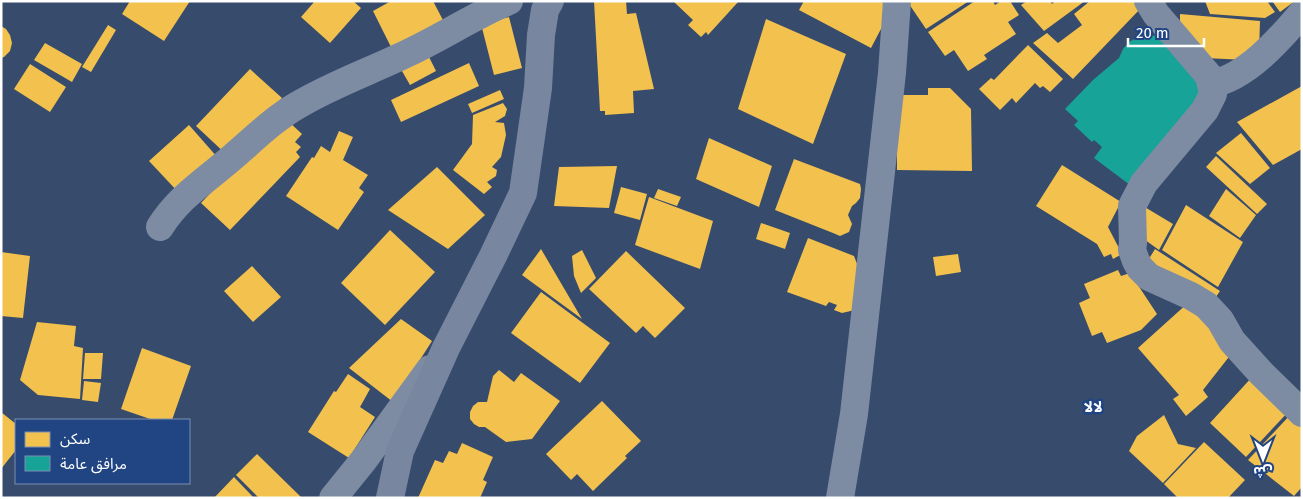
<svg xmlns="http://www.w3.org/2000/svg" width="1303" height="499" font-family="'Fira Sans','Noto Sans Arabic',sans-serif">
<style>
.homes{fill:#f2c14e}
.public{fill:#17a398}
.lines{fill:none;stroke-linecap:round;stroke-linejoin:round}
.minor{stroke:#7d8ca2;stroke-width:28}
.tertiary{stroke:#7d8ca2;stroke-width:28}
.secondary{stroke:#78879f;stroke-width:28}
.labels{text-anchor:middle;stroke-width:5;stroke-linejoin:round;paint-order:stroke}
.quarter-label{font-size:15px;font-weight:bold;fill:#fff;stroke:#214582}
</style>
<rect width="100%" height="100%" fill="#374b6c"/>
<path class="homes" d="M130 1H190L164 41 122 14Z
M315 1H353L361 8 330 43 301 17Z
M391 1H433L444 22 392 49 373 11Z
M594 1H626L627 14 636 13 654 89 633 91 634 113 605 115V111H600Z
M673 1H739L708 35 706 32 701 37 688 25 693 20Z
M804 1H880L892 8 871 48 799 10Z
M907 1H969L926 29Z
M975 1H993L995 5 1001 1H1010L1019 15 1008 22 1016 34 984 55 987 59 968 71 954 50 945 56 928 32Z
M1027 1H1050L1052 4 1055 1H1085L1044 31 1021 5Z
M1090 1H1137L1141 8 1073 79 1033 43 1047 33 1058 43 1082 25 1074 14Z
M1205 1H1267L1275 12 1265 18 1210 14Z
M1272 1H1295L1280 12Z
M1180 14 1260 21 1259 52 1247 60 1204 58 1180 26Z
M509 17 522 68 494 75 481 24Z
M766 19 846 54 813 144 738 109Z
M108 25 116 30 91 72 82 67Z
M1 26 6 29 10 35 12 43 10 51 4 57 1 58Z
M45 43 82 64 72 82 34 60Z
M1028 45 1063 79 1050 92 1043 86 1040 88 1035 83 1016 103 1012 98 1000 110 979 89 991 78 994 80Z
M425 49 436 71 410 85 398 64Z
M469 63 479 86 401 122 391 100Z
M30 64 66 87 50 112 14 89Z
M250 69 282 98 228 156 196 126Z
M1302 86V149L1273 165 1237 122Z
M928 88H950L971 109 972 171 897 170V95H928Z
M500 90 504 99 472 113 468 104Z
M503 103 507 109 505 116 495 122 504 123 506 135 501 157 492 167 497 170 496 176 487 182 492 187 484 194 453 170 472 144 473 115Z
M288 121 302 134 295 142 301 147 296 152 300 157 230 230 201 203 271 130Z
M189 125 218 158 179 193 149 161Z
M339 131 353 137 343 160 368 175 359 188 364 192 338 230 286 196 312 157 314 158 321 146 330 152Z
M1241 133 1270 168 1250 184 1216 153Z
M709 138 772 166 759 207 696 179Z
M1216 156 1267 204 1257 214 1206 167Z
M794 159 860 184 861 189 860 198 856 203 852 206 848 215 852 224 849 232 840 236 833 233 775 210Z
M1062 165 1121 202 1108 227 1122 254 1113 259 1111 254 1104 257 1097 244 1036 206Z
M617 166 609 208 554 206 559 167Z
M437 167 485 215 448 249 388 210Z
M621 187 647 194 640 220 614 213Z
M658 189 681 197 677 206 654 198Z
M1226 189 1256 215 1240 238 1209 216Z
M649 197 713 221 700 269 635 245Z
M1186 205 1243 242 1218 287 1162 250Z
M1143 206 1173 224 1159 250 1141 237Z
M761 223 790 233 785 249 756 239Z
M390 230 435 272 385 325 341 283Z
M808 238 854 256 859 269 855 310 842 313 834 310 837 305 829 302 826 306 787 292Z
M541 249 582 319 522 275Z
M1155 249 1220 291 1211 304 1147 262Z
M582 250 596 278 581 293 574 276 572 256Z
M626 251 685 308 655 338 643 326 636 333 589 289Z
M1 252 30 256 23 318 1 316Z
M958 254 961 272 936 276 933 257Z
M252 266 281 297 253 322 224 291Z
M1118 270 1121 276 1130 273 1157 314 1141 330 1107 343 1102 332 1092 336 1079 303 1090 298 1084 284Z
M541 292 610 343 580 383 511 333Z
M1189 302 1232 353 1203 390 1208 397 1186 416 1173 399 1179 395 1138 348Z
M401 319 432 341 393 402 349 368Z
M37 322 76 326 74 346 83 348 80 399 38 395 20 380Z
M142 348 191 366 172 420H153L121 409Z
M85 353H103L101 379H83Z
M499 370 514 382 521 373 560 401 532 439 506 442 485 427H479L474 424 470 419V412L473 406 478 402H487L493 376Z
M348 374 370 389 360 407 375 417 349 458 308 432 334 391 336 392Z
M1253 376 1290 410 1246 457 1210 423Z
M84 381 101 383 98 402 82 400Z
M602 401 641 441 625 456 627 458 593 491 577 474 571 480 546 454Z
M1 412 16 424V450L1 469Z
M1292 413 1302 422V487L1294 496 1248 460Z
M1164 415 1178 444 1196 448 1163 483 1129 451 1137 436Z
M1204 442 1245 480 1228 498H1178L1164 484Z
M462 443 493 457 483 480 487 482 480 498H418L435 460 443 463 449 451 457 454Z
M257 454 302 498H259L236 475Z
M234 477 254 498H214Z"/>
<path class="public" d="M1147 35 1158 36 1196 66 1201 103 1130 185 1094 158 1102 147 1094 140 1092 142 1074 125 1078 121 1065 109 1093 80 1119 58 1123 49 1129 42 1138 37Z"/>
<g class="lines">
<path class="minor" d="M1148 1 1156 14 1209 76 1213 94 1205 110 1144 183 1132 206 1133 243 1132 250 1136 261 1140 268 1149 277 1191 296 1206 305 1220 320 1232 341 1262 374 1302 413
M1211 84C1246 78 1280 39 1302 13
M160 227C177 200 198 186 222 166 247 146 270 121 298 105 333 84 371 71 408 53 442 37 474 16 509 1
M333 498 363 461 430 369"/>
<path class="tertiary" d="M840 498 854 414 892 73 897 1"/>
<path class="secondary" d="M390 498 400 451 446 348 493 256 523 193 538 88 541 35 545 10 550 1"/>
</g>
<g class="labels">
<g class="quarter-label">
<text x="1093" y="412">لالا</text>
</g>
</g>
<rect width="1303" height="499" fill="none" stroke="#ffffff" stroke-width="5"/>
<rect x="15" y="419" width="175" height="65" fill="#214582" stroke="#7a8fb4"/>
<rect x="25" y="432" width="25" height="15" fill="#f2c14e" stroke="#7a8fb4"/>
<text x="60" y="444" font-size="15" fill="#ffffff">سكن</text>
<rect x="25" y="456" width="25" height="15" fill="#17a398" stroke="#7a8fb4"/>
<text x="60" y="469" font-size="15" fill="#ffffff">مرافق عامة</text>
<g transform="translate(1263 459) rotate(180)" stroke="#214582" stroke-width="4" paint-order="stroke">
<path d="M0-4L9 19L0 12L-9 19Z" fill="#ffffff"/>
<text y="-8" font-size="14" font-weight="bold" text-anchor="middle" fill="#ffffff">ش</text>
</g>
<path d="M1128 38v8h76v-8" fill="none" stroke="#ffffff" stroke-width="2.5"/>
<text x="1136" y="38" font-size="15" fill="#ffffff" stroke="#214582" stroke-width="4" paint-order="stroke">20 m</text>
</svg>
